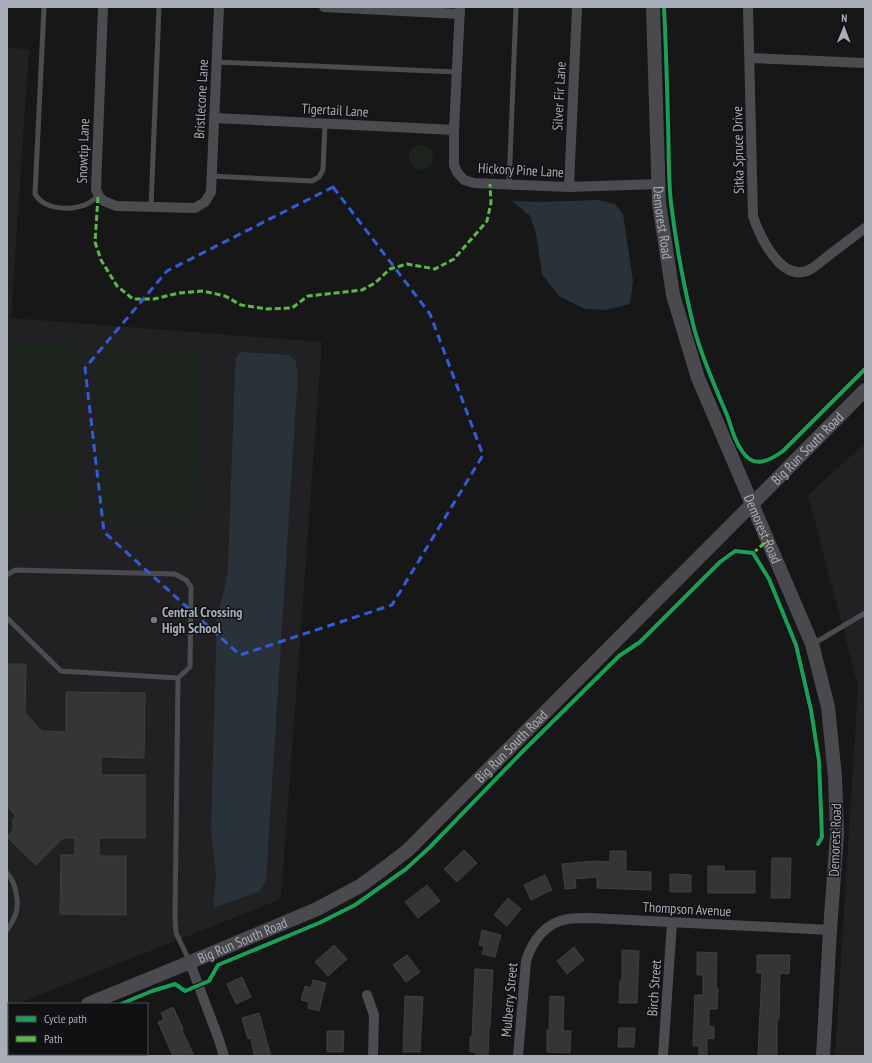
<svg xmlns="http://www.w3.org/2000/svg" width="872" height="1063" font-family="'PT Sans Narrow',sans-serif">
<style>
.built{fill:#212123}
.green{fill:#1d241e}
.water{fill:#2a3239}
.building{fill:#353536;stroke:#3f4043}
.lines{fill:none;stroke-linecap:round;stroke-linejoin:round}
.lane{stroke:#4b4c50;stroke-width:5}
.street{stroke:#4b4c50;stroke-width:10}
.secondary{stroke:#4a4a4e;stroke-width:14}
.quiet{stroke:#58b947;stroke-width:3;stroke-dasharray:6 3;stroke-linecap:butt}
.cycleway-casing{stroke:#111113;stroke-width:6}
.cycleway{stroke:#1a9f57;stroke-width:4}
.marked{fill:none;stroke:#325cd3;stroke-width:3;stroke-dasharray:8 5;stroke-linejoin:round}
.poi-dot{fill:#757880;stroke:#111113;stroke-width:1.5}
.labels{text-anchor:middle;stroke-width:3;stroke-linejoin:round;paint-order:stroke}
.street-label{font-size:14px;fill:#a8adb8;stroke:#111113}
.poi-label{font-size:14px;font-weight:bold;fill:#a8adb8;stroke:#111113;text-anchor:start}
</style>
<rect width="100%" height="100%" fill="#171717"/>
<path class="built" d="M7 48 29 49 11 318 322 342 281 899 17 1004H9V1007L7 1008Z
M865 443V1056H835L858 686 808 495Z"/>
<path class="green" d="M409 157a12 12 0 1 1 24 0a12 12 0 1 1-24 0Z
M7 343 83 345 78 518 7 516Z
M99 346 200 347 198 523 98 522Z"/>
<path class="water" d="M598 200 615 204 623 214 633 281 630 304 605 310 585 309 559 296 542 274 536 233 530 216 512 201 540 202Z
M241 352 289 355 295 360 298 372 266 880 260 891 213 908 216 876 211 830 217 615 224 592 228 569 235 372 236 358Z"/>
<path class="building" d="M7 664H26L25 713 42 731 66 732V692L145 693 144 758 101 757V775H145V838H99V856H126V915L60 914 61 855H75V838H63L36 865 7 837 13 830V819L16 816 7 806Z
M464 850 477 863 457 882 444 869Z
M610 851H626V871L651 872V890L597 888V877L575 879 576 888 565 889 562 864 595 861 610 862Z
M772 858H791L790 898H771Z
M708 866H724V871H755V893H708Z
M670 874 691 875V892H670Z
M545 875 552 890 531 900 524 885Z
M427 885 440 901 418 918 405 902Z
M508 898 521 909 507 926 494 915Z
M482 930 501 935 495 957 482 954 484 946 479 945Z
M334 945 347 959 328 976 315 962Z
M574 947 584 960 567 974 557 961Z
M622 950 639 951 637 1003H619L620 981H622Z
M697 952 717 953 716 988H718L717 1009H709V1026L714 1027V1039L707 1038V1056H699V1046H693L695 995H703V975H697Z
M407 955 420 972 406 982 393 965Z
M757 955H790L789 974 780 973 779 1019H777V1056L758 1055 762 973H757Z
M475 969 493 970 490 1027H489L488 1056H476V1052H470V1037H472Z
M242 977 251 997 236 1004 227 984Z
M313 980 326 983 319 1011 308 1008 309 1002 301 1000 305 986 311 988Z
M405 996 423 997 420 1052H403Z
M550 996 564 997 563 1031H571L570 1053 547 1052V1030L549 1031Z
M173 1007 183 1029 182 1030 194 1056H173L158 1022 164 1020 161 1013Z
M259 1013 271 1056H254L251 1038 248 1039 242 1018Z
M619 1028H635L634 1047H618Z
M327 1031H344L343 1052H327Z"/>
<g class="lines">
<path class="lane" d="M44 7 35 194C44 210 71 211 87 204 91 202 94 199 98 197
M216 62 457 72
M211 176 312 181 319 177 323 170 325 123
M509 185 516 7
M151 207 159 7
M7 575 15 570 175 574 186 580 191 587 190 667 178 678 61 671 7 618
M813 644 865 613
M178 678 175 918 176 933 190 962
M7 873C16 882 20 904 15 916 13 921 10 926 7 930"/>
<path class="street" d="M103 7 96 189C99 201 106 202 117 206L195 208 205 202 211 192 219 7
M324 7 460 14
M460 7 454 130V165L457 172 464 180 474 183 569 187 658 184
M748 7 753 216C760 237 782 285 811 269 817 265 823 260 828 256 841 246 853 237 865 228
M750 58 865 63
M214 118 454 130
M569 187 577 7
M190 963 218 1037 224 1056
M367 995 374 1015 373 1056
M518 1056 526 961C532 941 546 922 568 919 575 918 583 918 590 918L830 930
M663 1056 672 922"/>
<g class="secondary">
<path id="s1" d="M653 7 659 203 673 295 698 378 812 644 828 707 835 777 837 834 830 930 823 1056"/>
<path id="s2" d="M88 1004 210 954 317 909 360 886 382 870 408 850 778 478 865 390"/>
<path d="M7 1037 9 1036"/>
</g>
<path class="quiet" d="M98 197 95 242 101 260 117 286 133 299H154L179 293 203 291 225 296 241 305 267 309 292 308 308 296 362 290 375 283 390 269 407 264 435 269 454 259 487 221 491 203 490 184
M753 553 768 540"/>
<g class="cycleway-casing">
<path id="cycleway" d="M664 7C666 45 667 83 668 122 669 149 668 176 671 203 676 245 684 287 694 328 702 358 715 387 727 415 730 423 732 431 735 438 747 466 760 468 783 451L865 369
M121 1004 152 991 175 984 185 991 209 981 218 965 319 923 355 905 406 869 430 847 524 750 619 656 640 642 720 562 735 551 753 553 769 579 796 645 811 710 819 761 822 837 818 844"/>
</g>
<use href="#cycleway" class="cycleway"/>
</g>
<path class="marked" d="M333 187 430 314 483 455 392 605 240 655 104 532 85 368 167 271Z"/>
<circle class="poi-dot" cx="154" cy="620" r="4"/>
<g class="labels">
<g class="street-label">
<text transform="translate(559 96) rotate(-87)" y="5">Silver Fir Lane</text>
<text transform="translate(201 99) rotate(-87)" y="5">Bristlecone Lane</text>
<text transform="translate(335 110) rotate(3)" y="5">Tigertail Lane</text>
<text transform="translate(738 150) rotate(-91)" y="5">Sitka Spruce Drive</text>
<text transform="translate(83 151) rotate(-88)" y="5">Snowtip Lane</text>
<text transform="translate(521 170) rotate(3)" y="5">Hickory Pine Lane</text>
<text dy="5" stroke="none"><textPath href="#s1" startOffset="216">Demorest Road</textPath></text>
<text dy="5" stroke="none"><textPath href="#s2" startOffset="923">Big Run South Road</textPath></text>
<text dy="5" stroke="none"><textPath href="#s1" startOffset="540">Demorest Road</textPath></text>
<text dy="5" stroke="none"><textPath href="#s2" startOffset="503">Big Run South Road</textPath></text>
<text transform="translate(835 840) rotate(-88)" y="5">Demorest Road</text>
<text transform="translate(687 909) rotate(3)" y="5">Thompson Avenue</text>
<text dy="5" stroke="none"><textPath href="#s2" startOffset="167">Big Run South Road</textPath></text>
<text transform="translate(654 988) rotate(-86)" y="5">Birch Street</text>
<text transform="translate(509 1000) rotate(-85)" y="5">Mulberry Street</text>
</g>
<g class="poi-label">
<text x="162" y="617">Central Crossing<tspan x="162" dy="16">High School</tspan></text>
</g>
</g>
<rect width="872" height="1063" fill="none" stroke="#a8adb8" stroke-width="16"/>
<rect x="8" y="1003" width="140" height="52" fill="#111113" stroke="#4d4f55"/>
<rect x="16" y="1016" width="20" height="6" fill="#1a9f57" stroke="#4d4f55"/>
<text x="44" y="1023" font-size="12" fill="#a8adb8">Cycle path</text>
<rect x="16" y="1036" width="20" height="6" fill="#58b947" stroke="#4d4f55"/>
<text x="44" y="1043" font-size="12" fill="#a8adb8">Path</text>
<g transform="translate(844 28) rotate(1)" stroke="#111113" stroke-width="3" paint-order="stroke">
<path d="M0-3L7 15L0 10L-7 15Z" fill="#a8adb8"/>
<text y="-6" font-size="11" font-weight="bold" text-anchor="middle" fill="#a8adb8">N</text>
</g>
</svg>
